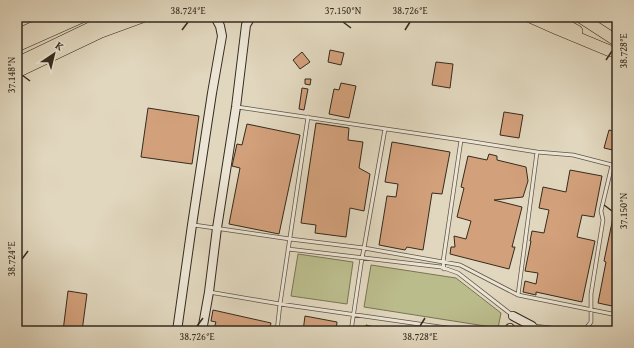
<svg xmlns="http://www.w3.org/2000/svg" width="634" height="348" font-family="'Gentium Book Plus',serif">
<style>
.green{fill:#bbbc8c;stroke:#787456}
.building{fill:#d2a07b;stroke:#352b1f}
.lines{fill:none;stroke-linecap:round;stroke-linejoin:round}
.lane-casing{stroke:#605647;stroke-width:4.5}
.secondary-casing{stroke:#352b1f;stroke-width:10}
.highway-casing{stroke:#352b1f;stroke-width:12}
.lane{stroke:#ece5d5;stroke-width:3}
.secondary{stroke:#ece5d5;stroke-width:8}
.highway{stroke:#e1d7be;stroke-width:11}
.ticks{fill:none;stroke:#352b1f;stroke-width:1.5}
.neatline{fill:none;stroke:#352b1f;stroke-width:1.5}
.ticks-label{font-size:10px;text-anchor:middle;fill:#352b1f}
</style>
<rect width="100%" height="100%" fill="#e1d7be"/>
<filter id="stains"><feTurbulence type="fractalNoise" baseFrequency=".005" numOctaves="4"/><feColorMatrix values="0 0 0 0 .2 0 0 0 0 .09 0 0 0 0 .02 0 0 0 .5 -.17"/></filter>
<radialGradient id="worn" r=".72"><stop offset=".6" stop-color="#630" stop-opacity="0"/><stop offset="1" stop-color="#630" stop-opacity=".3"/></radialGradient>
<path class="green" d="M298 254 353 262 347 304 291 296Z
M371 265 456 278 501 313 498 328 364 307Z"/>
<path class="building" d="M330 50 344 53 341 65 328 62Z
M302 52 310 62 300 69 293 60Z
M436 62 453 64 450 88 432 85Z
M305 79H311L310 85 305 84Z
M341 83 356 86 349 118 329 114 334 89 339 90Z
M302 88 308 89 304 110 299 109Z
M148 108 199 116 192 164 141 157Z
M504 112 523 115 519 138 500 135Z
M316 123 349 128 348 140 363 142 359 168 370 174 364 211 350 208 346 237 315 233 316 225 301 223Z
M247 124 300 135 279 234 229 224 240 168 232 166 237 144 242 145Z
M609 130 617 132V151L604 148Z
M392 142 450 152 442 194 432 193 423 250 407 247 405 250 379 245 387 196 396 197 398 184 385 182Z
M489 154 497 156V160L526 167 528 181 523 197 494 200 522 207 512 247H515L509 269 450 254 451 247H455L454 236 466 239 471 221 457 217 464 188 461 187 468 156 487 160Z
M570 170 602 176 594 217 582 215 577 237 595 241 582 302 536 292V295L523 292 525 281 536 284 538 273 525 271 531 241H530L532 231 544 233 549 210 539 208 543 187 566 192Z
M614 213H617V307L598 303 606 262 604 261Z
M68 291 87 294 82 331H63Z
M213 310 271 323 269 331H213L216 322 211 321Z
M305 316 337 322 336 331H303Z
M366 325 382 329V331H365Z"/>
<g class="lines">
<g class="lane-casing">
<path id="lane" d="M237 107 461 140 537 152 518 295
M537 152 573 155 612 165 601 211 603 220 591 294V322L584 331
M194 225 290 239 364 248 460 265 518 295 617 315
M288 249 441 267 458 273 512 315
M444 269 443 262 461 140
M209 292 280 304 468 331
M534 326 575 331
M277 331 280 304 308 117
M351 331 362 258 364 248 385 129"/>
</g>
<g class="secondary-casing">
<path id="secondary" d="M513 316 532 326 536 331
M510 328 512 331
M177 331 192 225 212 93 222 36 220 26 215 17
M202 331 209 292 217 228 236 107 246 25 251 17"/>
</g>
<g class="highway-casing">
<path id="highway" d="M530 17 557 29 610 51
M552 17 577 31
M580 17 617 41
M17 35 55 17
M17 46 82 17
M17 63 92 27 117 17
M17 72 101 32 142 17"/>
</g>
<use href="#lane" class="lane"/>
<use href="#secondary" class="secondary"/>
<use href="#highway" class="highway"/>
</g>
<path class="ticks" d="M343 22 351 28M182 30 188 22M405 30 410 22M606 60 612 51M22 75 30 81M604 205 612 211M22 259 28 251M197 326 203 318M420 326 425 318"/>
<rect width="634" height="348" fill="none" stroke="#e1d7be" stroke-width="44"/>
<g transform="translate(54 54) rotate(35)" stroke="#ece5d5" stroke-width="3" paint-order="stroke">
<path d="M0-3L7 15L0 10L-7 15Z" fill="#352b1f"/>
<text y="-6" font-size="11" font-weight="bold" text-anchor="middle" fill="#352b1f">K</text>
</g>
<rect x="22" y="22" width="590" height="304" class="neatline"/>
<g class="ticks-label">
<text x="188" y="14">38.724°E</text>
<text x="343" y="14">37.150°N</text>
<text x="410" y="14">38.726°E</text>
<text transform="translate(623 51) rotate(-90)" y="4">38.728°E</text>
<text transform="translate(11 75) rotate(-90)" y="4">37.148°N</text>
<text transform="translate(623 211) rotate(-90)" y="4">37.150°N</text>
<text transform="translate(11 259) rotate(-90)" y="4">38.724°E</text>
<text x="197" y="340">38.726°E</text>
<text x="420" y="340">38.728°E</text>
</g>
<rect width="100%" height="100%" filter="url(#stains)"/>
<rect width="100%" height="100%" fill="url(#worn)"/>
</svg>
